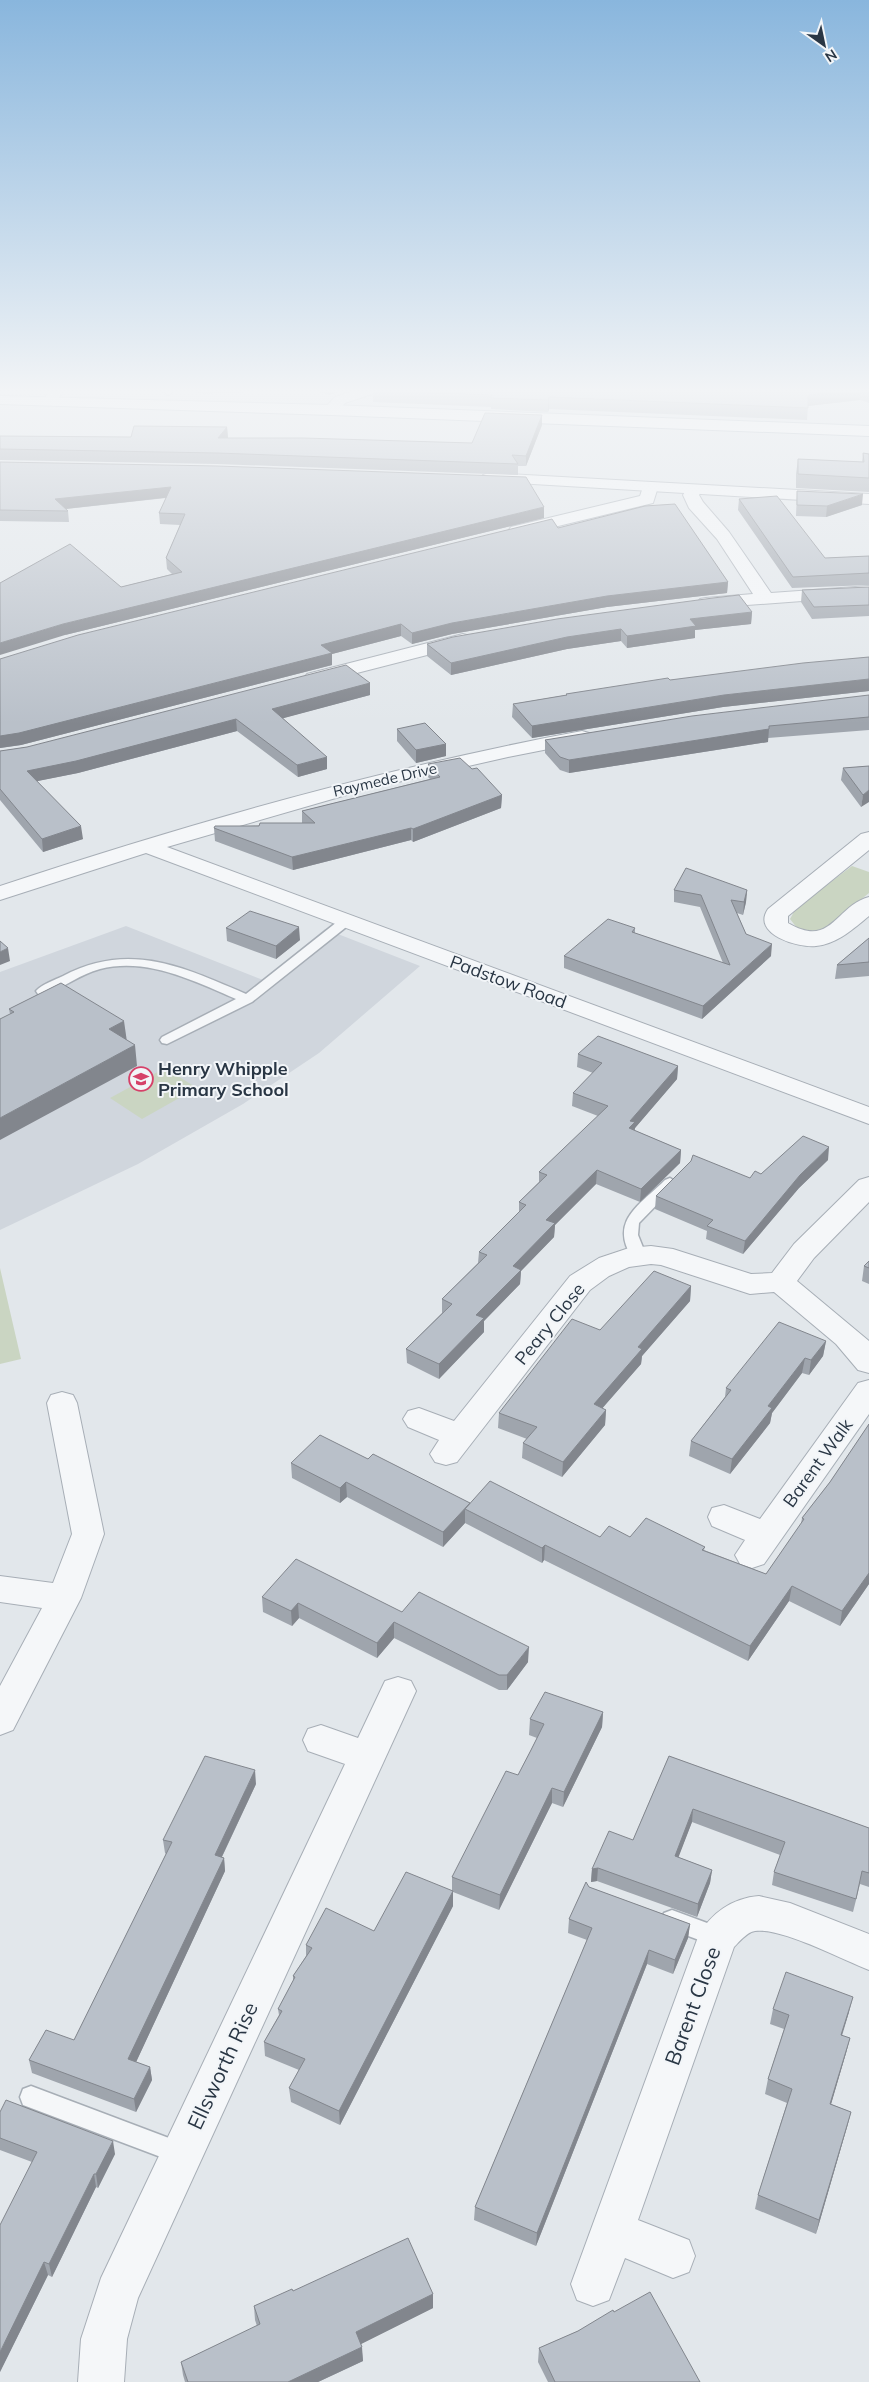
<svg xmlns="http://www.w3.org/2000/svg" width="869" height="2382" font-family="Mulish,sans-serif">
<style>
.built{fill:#d0d6dd}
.green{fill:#cad5c2}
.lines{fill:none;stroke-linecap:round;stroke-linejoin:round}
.service-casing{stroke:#a7aeb6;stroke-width:3}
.minor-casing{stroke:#a7aeb6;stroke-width:2}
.tertiary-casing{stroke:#a7aeb6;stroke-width:2}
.primary-casing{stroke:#a0acb7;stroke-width:2}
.service{fill:#f5f7f9;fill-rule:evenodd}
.minor{fill:#f5f7f9;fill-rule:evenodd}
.tertiary{fill:#f5f7f9;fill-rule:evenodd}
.primary{fill:#fff;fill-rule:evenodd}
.wall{fill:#9fa5ad}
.shaded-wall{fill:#82868d}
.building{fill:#b9c0c9;stroke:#82868d}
.labels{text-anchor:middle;stroke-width:4;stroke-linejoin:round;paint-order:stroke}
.far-street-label{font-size:15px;fill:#293644;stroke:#f2f5f8}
.street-label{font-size:18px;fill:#293644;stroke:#f2f5f8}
.poi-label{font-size:18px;font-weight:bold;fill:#293644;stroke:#f2f5f8;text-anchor:start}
.near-street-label{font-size:21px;fill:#293644;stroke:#f2f5f8}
</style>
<rect width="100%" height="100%" fill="#e2e7eb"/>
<path class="built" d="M126 926 263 980 325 929 420 966 319 1053 243 1104 138 1164 0 1230V972Z"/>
<path class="green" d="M852 866 869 872V893L825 929 811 931 797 928 790 919 796 908Z
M165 1068 197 1088 142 1119 110 1098Z
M0 1268 21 1359 0 1364Z"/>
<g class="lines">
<g class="service-casing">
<path id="service" d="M163 391H171L172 393 168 395Z
M346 917 350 918 352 921 350 924 252 1002 167 1044 162 1043 160 1040 162 1037 236 999C194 981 147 957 100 969 81 974 65 986 48 994H38L36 991C42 984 55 980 63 976 129 941 183 967 246 994L342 918Z
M670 1178 677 1183 675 1186 639 1223 638 1235 646 1255 643 1259H633C608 1221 640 1205 665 1180Z
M672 1910 726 1930 729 1937 726 1944 718 1947 664 1927 661 1920 664 1913Z
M31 2086 190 2146 194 2154 190 2162 182 2165 23 2105 20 2097 23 2089Z"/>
</g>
<g class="minor-casing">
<path id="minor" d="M49 391H63L56 403 51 404 44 400Z
M353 391H374L372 394 345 403 336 413H326L323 410 335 397Z
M650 482 656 484 658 487 653 503 517 536 511 535 508 531 511 527 640 496 644 484Z
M694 485 700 487 702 490 699 495 703 502 729 532 771 593 869 586V596L706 608 700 607 697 603 700 599 706 598 753 594 717 539 689 508 683 495 688 487Z
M463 634 470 636 472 640 470 644 314 684 307 682 304 678 307 674Z
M582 731 589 733 592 737 589 741 508 757 367 789 167 847 869 1107V1124L146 853 0 900V886C191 823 383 768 582 731Z
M869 832V850L788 916V923C832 949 835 906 869 897V916C853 929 837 944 816 946 798 948 751 934 768 909L861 834Z
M869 1177V1202L814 1258 797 1281 869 1341V1373L858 1370 836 1344 774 1292 750 1294 661 1265 651 1264 629 1267 609 1276 590 1290 457 1462 446 1465 435 1462 430 1454 439 1440 408 1427 403 1419 408 1411 419 1408 454 1421 570 1276 599 1258 629 1248 651 1246 673 1249 751 1274 772 1273 794 1244 859 1180Z
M869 1380V1414L764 1564 752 1568 740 1564 735 1555 745 1540 712 1526 708 1517 712 1508 724 1505 760 1519 858 1383Z
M62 1392 73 1395 77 1403 104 1534 81 1598 13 1730 0 1735V1686L42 1608 0 1602V1576L53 1583 72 1534 47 1403 51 1395Z
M398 1677 411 1681 416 1691 138 2298 127 2339 124 2382H78L81 2339 101 2278 345 1764 308 1751 303 1740 308 1729 321 1725 358 1738 385 1681Z
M759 1896 790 1903 869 1934V1970C843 1960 781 1927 755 1931 747 1932 740 1941 734 1947L638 2220 689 2240 695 2256 689 2272 673 2278 625 2258 609 2300 593 2306 577 2300 571 2284 698 1937C710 1913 733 1898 759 1896Z"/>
</g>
<g class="tertiary-casing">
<path id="tertiary" d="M489 473 869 494V504L483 481 481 478 483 475Z"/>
</g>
<g class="primary-casing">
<path id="primary" d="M0 396 331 405 869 426V436L331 415 0 404Z"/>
</g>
<use href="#service" class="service"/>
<use href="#minor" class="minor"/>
<use href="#tertiary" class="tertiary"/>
<use href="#primary" class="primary"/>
</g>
<path class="wall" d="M190 391H266L204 394Z
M315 391H342L329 395Z
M373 391H869V403L860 400 808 406 807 420 549 409 548 412 491 409V407L373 402Z
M542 425 526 466H518V475L217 464 0 460V436L131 437 227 427 228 438 472 443Z
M863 453 869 454V492L796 488V474L798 459 862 462Z
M0 462 544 518 65 635 121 587 172 574 167 569 166 558 180 525 160 524 159 513 166 498 66 509 68 511 69 522 0 521Z
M797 491 862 505 826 517 796 516Z
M739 499 825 558 869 556V585L792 588 738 510Z
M558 528 728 582 727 593 607 607 452 634 412 644 401 636 332 654V665L21 745 0 748V659Z
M869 587V616L812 619 801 602 802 590Z
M752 612 751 624 695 630V638L627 648 621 641 567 649 451 675 427 656V644Z
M869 657V691L723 707 532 738 512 717 513 704 566 695V694L670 680Z
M370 683V695L283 718 327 769 298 777 237 731 78 773 37 781 83 839 43 852 0 800V751L27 747Z
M869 695V730L768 738V742L569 773 560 770 545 753V740Z
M397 729 446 744V756L416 763 397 741Z
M428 764 472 769 502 795 501 808 413 842 411 840 293 870 215 841 214 828 302 823V811L430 779 428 777Z
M869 766 861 807 841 780 843 768Z
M674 890H747L746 902 743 915 737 913 746 934 771 956 702 1019 564 968V956L635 928V933L723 963 700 907 674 902Z
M226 928 300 940 276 959 227 941Z
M869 938V976L835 979 837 965Z
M9 1009 126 1040 137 1066 10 1014Z
M578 1054 678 1066 677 1079 635 1128 634 1130 681 1150 680 1163 640 1202 596 1184 555 1225 554 1237 521 1271 520 1284 484 1321V1332L439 1379 407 1363 406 1349 442 1313V1299L478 1263 479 1252 519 1212V1202L539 1182V1172L598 1116 572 1106 573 1093 593 1073 577 1067Z
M828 1160 799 1188 743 1254 706 1239 707 1231 655 1209 656 1196 750 1178 761 1174Z
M869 1261V1284L862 1281 864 1266Z
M691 1286 690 1301 642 1356 641 1364 602 1408 606 1410 605 1425 562 1477 522 1458 523 1443 527 1439 498 1428 499 1413 600 1330Z
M826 1341 823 1356 809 1375 802 1373 772 1413 770 1423 730 1474 689 1456 691 1441 725 1397 726 1388Z
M869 1424V1584L840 1626 789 1601 748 1661 544 1560 542 1563 465 1523 443 1547 347 1497 340 1503 292 1478 291 1463 368 1459 470 1503 600 1537H630L705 1547 704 1550 766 1574 801 1524 802 1518 830 1482Z
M262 1597 402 1612 528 1662 507 1690H499L394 1638 377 1658 299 1618 292 1626 263 1612Z
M603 1712 602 1727 563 1807 552 1803 499 1910 453 1892V1906L340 2125 291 2102 289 2088 299 2070 265 2056 264 2042 279 2015 278 2009 293 1981V1976L306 1956V1945L374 1931 452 1891V1877L518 1775 537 1738 529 1735 530 1719Z
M669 1756 869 1828V1887L860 1884 853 1912 772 1885 774 1872 780 1855 692 1822 678 1857 712 1870 710 1883 697 1917 597 1881 591 1882 592 1869 633 1840Z
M256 1784 222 1857 224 1858 225 1871 136 2062 150 2067 152 2080 136 2112 32 2073 29 2060 74 2040 166 1854 165 1853 163 1840Z
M589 1887 690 1924 688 1938 673 1974 647 1964 536 2246 474 2220 475 2207 587 1940 568 1933 569 1919Z
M773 2009 849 2012 842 2036 850 2038 846 2053 831 2104 851 2112 847 2127 816 2234 755 2209 758 2195 787 2103 765 2094 768 2079 784 2029 770 2024Z
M0 2112 115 2154 98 2188 96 2187 52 2277 48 2275 0 2372 32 2162 0 2150Z
M293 2291 433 2294V2308L361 2344 363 2361 318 2382H185L183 2375 181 2362 257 2326 255 2320 254 2306Z
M614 2312 700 2382H548L538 2362 539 2348 578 2331Z"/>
<path class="shaded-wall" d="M329 391H342L329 395Z
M843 391H862L860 400 807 406 808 395Z
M549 397V409L548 412V400Z
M542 415V425L526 466V456Z
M227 427 228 438H218Z
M171 487 172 497 56 510 55 499Z
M863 494 862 505 826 517 827 506Z
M544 507V518L65 635 0 655V643L63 624Z
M728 582 727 593 607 607 452 634 412 644V633L452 623 607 596Z
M752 612 751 624 695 630V638L627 648V636L690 619Z
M401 624V636L332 654V665L21 745 0 748V736L321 645Z
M621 629V641L567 649 451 675V663L567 637Z
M869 679V691L723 707 532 738V726L724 695Z
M370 683V695L273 721 272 709Z
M236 719 237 731 78 773 28 783 27 771Z
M769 729 768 742 569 773V760Z
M446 744V756L416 763V750Z
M327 757V769L298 777 297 765Z
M869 790V802L861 807 863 795Z
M502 795 501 808 413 842V829Z
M81 826 83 839 43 852 42 839Z
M411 828V840L293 870 292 857Z
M747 890 746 902 743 915 744 902Z
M299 927 300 940 276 959V946Z
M772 944 771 956 702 1019 703 1006Z
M8 948 10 961 0 965V952Z
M124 1021 127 1042 109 1029Z
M135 1045 137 1066 0 1140V1118Z
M678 1066 677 1079 635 1128 634 1136 628 1142 630 1121Z
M829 1147 828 1160 799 1188 743 1254 745 1241 800 1175Z
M681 1150 680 1163 640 1202 641 1189Z
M597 1170 596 1184 555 1225 554 1237 521 1271 520 1284 484 1321V1332L439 1379V1364L546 1220Z
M691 1286 690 1301 642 1356 641 1364 593 1419 594 1404 638 1347Z
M826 1341 823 1356 809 1375 811 1360Z
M805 1358 802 1373 772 1413 770 1423 730 1474 732 1459 768 1406Z
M606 1410 605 1425 562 1477 563 1462Z
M346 1482 347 1497 340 1503V1488Z
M470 1503 465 1509V1523L443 1547V1532Z
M545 1545 544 1560 542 1563V1548Z
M869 1573V1584L840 1626 842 1611Z
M792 1586 789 1601 748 1661 750 1646Z
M298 1603 299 1618 292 1626 291 1611Z
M394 1622V1638L377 1658V1643Z
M529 1647 528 1662 507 1690V1675Z
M603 1712 602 1727 563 1807 564 1792Z
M255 1770 256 1784 216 1869 215 1855Z
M552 1788V1803L499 1910 500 1895Z
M693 1809 692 1822 674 1869 675 1856Z
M224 1858 225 1871 131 2073 128 2059Z
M598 1868 597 1881 591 1882 592 1869Z
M712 1870 710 1883 697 1917 698 1904Z
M453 1891V1906L340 2125 339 2111Z
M690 1924 688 1938 673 1974 675 1960Z
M649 1950 647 1964 536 2246 537 2233Z
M853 1997 849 2012 837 2050 841 2035Z
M850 2038 846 2053 827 2118 830 2104Z
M150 2067 152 2080 136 2112 134 2099Z
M851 2112 847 2127 816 2234 819 2220Z
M113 2141 115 2154 98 2188 96 2174Z
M94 2174 96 2187 52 2277 49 2264Z
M44 2262 48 2275 0 2372V2352Z
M433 2294V2308L357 2346 356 2332Z
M362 2347 363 2361 318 2382H288Z"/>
<path class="building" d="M383 391H843L808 395V408L549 397 548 400 491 398 492 395Z
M485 413 542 415 526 456 512 455 518 464 217 453 0 449V436L131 437 134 426 227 427 218 438H303L472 443Z
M863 453 869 454V478L798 474V459L864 462Z
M0 462 217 466 526 477 544 507 63 624 0 643V583L70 544 121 587 182 572 166 558 185 514 159 513 171 487 55 499 68 511 0 510Z
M797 491 863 494 827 506 797 505Z
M777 496 825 558 869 556V573L793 577 739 499Z
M675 504 728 582 607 596 452 623 412 633 401 624 321 645 332 653 19 733 0 736V659L78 635 552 519 558 528 645 506Z
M869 587V605L814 607 802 590Z
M739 595 752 612 690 619 696 626 627 636 621 629 567 637 451 663 427 644 453 637 557 619 713 598Z
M869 657V679L724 695 532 726 513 704 567 695 566 694 668 678 670 680 803 663Z
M346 665 370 683 272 709 327 757 297 765 236 719 76 761 27 771 81 826 42 839 0 789V751L27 747Z
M869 695V717L769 726V729L569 760 560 757 545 740 692 716Z
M425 723 446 744 416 750 397 729Z
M460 758 472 769 477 768 502 795 413 829 411 828 292 857 214 828 215 826H259L260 823H315L302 811 440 777 428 764Z
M869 766V790L863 795 843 768Z
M686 868 747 890 744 902 731 900 746 934 772 944 703 1006 564 956 608 919 635 928 632 932 730 965 701 895 674 890Z
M250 911 299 927 276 946 226 928Z
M869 938V962L837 965Z
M0 941 8 948 0 952Z
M61 983 124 1021 109 1029 135 1045 0 1118V1019L14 1012 9 1009Z
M598 1036 678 1066 630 1121 635 1122 629 1128 681 1150 641 1189 597 1170 546 1220 555 1223 513 1266 521 1270 476 1315 484 1318 439 1364 406 1349 452 1304 442 1299 487 1255 479 1252 526 1205 519 1202 547 1175 539 1172 608 1106 573 1093 602 1063 578 1054Z
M803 1136 829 1147 800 1175 745 1241 707 1226 713 1220 656 1196 691 1161 693 1155 750 1178 755 1171 761 1174Z
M869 1261V1268L864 1266Z
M654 1271 691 1286 638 1347 642 1349 594 1404 606 1410 563 1462 523 1443 537 1427 499 1413 572 1319 600 1330Z
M779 1322 826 1341 811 1360 805 1358 768 1406 772 1408 732 1459 691 1441 731 1390 726 1388Z
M869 1424V1573L842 1611 792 1586 750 1646 545 1545 542 1548 465 1509 490 1481 600 1537 609 1526 630 1537 646 1518 705 1547 702 1550 766 1574 804 1519 802 1518 830 1482Z
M320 1435 368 1459 373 1454 470 1503 443 1532 346 1482 340 1488 291 1463Z
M296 1559 402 1612 419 1592 529 1647 507 1675H499L394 1622 377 1643 298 1603 291 1611 262 1597Z
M545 1692 603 1712 564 1792 552 1788 500 1895 452 1877 506 1771 518 1775 531 1750 544 1724 530 1719Z
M205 1756 255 1770 215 1855 224 1858 128 2059 150 2067 134 2099 29 2060 46 2030 74 2040 172 1842 163 1840Z
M669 1756 869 1828V1873L862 1871 856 1899 774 1872 785 1842 693 1809 675 1856 712 1870 698 1904 598 1868 592 1869 609 1831 633 1840Z
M406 1872 453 1891 339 2111 289 2088 305 2059 264 2042 282 2011 278 2009 295 1977 293 1976 312 1948 306 1945 326 1908 374 1931Z
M586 1882 589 1887 690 1924 675 1960 649 1950 537 2233 475 2207 592 1928 569 1919Z
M786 1972 853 1997 841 2035 850 2038 830 2104 851 2112 819 2220 758 2195 792 2089 768 2079 789 2015 773 2009Z
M6 2100 113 2141 96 2174H94L49 2264 44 2262 0 2352V2225L37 2152 0 2138V2112Z
M408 2238 433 2294 356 2332 362 2347 288 2382H188L181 2362 260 2324 254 2306 292 2289 293 2291Z
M650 2292 700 2382H555L539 2348 578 2331 613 2310 614 2312Z"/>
<linearGradient id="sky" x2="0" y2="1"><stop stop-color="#89b6dd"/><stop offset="0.54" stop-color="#f2f4f6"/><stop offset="1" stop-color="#f2f4f6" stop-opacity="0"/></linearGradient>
<rect width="869" height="724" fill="url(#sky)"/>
<defs>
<g id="school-ring" transform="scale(1.25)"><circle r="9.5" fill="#f2f5f8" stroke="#d64169" stroke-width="1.5"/><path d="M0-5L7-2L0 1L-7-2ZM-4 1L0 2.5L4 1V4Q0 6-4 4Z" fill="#d64169"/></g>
</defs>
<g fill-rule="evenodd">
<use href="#school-ring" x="141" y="1079"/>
</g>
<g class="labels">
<g class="far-street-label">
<text transform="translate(385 780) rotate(-13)" y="5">Raymede Drive</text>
</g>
<g class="street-label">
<text transform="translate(508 982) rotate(20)" y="6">Padstow Road</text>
<text transform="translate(550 1324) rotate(-51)" y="6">Peary Close</text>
<text transform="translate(818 1463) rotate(-54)" y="6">Barent Walk</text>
</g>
<g class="poi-label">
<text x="158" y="1075">Henry Whipple<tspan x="158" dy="21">Primary School</tspan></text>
</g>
<g class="near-street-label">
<text transform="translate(693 2006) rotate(-70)" y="7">Barent Close</text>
<text transform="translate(223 2066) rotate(-65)" y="7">Ellsworth Rise</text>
</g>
</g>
<g transform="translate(824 45) rotate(147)" stroke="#f2f5f8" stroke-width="4" paint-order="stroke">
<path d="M0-4L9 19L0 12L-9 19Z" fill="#293644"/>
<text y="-8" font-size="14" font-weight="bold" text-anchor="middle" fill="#293644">N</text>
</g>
</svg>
